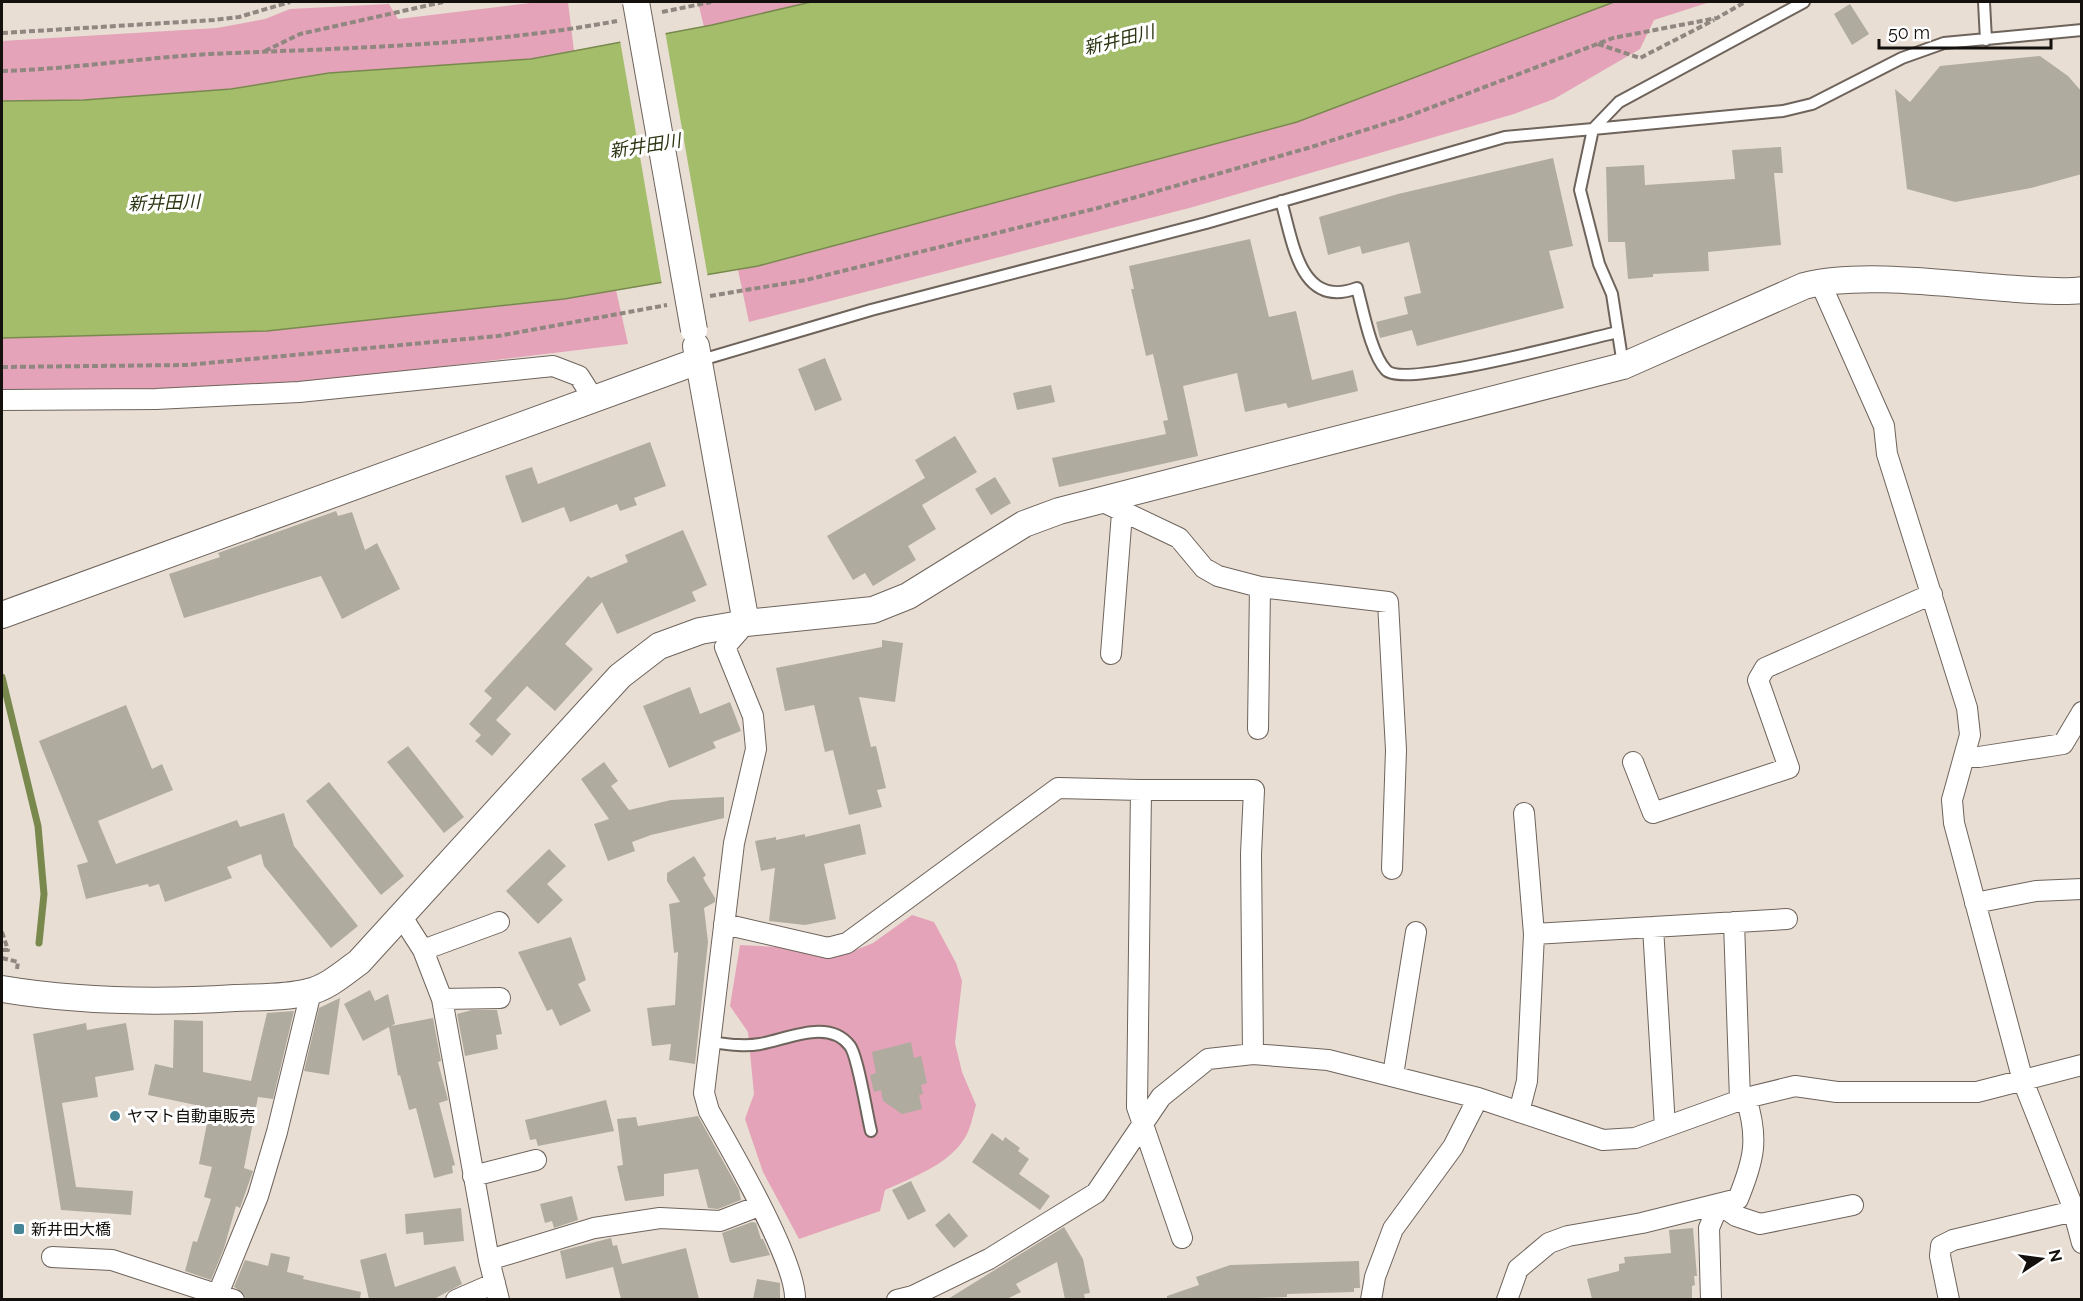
<svg xmlns="http://www.w3.org/2000/svg" width="2083" height="1301" font-family="Raleway,'Noto Sans JP',sans-serif">
<style>
.green{fill:#e4a3b8}
.water{fill:#a4bd6a;stroke:#79894e;stroke-width:1.5}
.pier{fill:#e9ded4}
.lines{fill:none;stroke-linecap:round;stroke-linejoin:round}
.stream{stroke:#79894e;stroke-width:7}
.building{fill:#afab9f}
.service-casing{stroke:#6e645c;stroke-width:14}
.minor-casing{stroke:#6e645c;stroke-width:22}
.tertiary-casing{stroke:#6e645c;stroke-width:28}
.path{stroke:#8f8780;stroke-width:4;stroke-dasharray:6 3;stroke-linecap:butt}
.service{stroke:#fff;stroke-width:10}
.minor{stroke:#fff;stroke-width:20}
.tertiary{stroke:#fff;stroke-width:26}
.tertiary-bridge-casing{stroke:#6e645c;stroke-width:28;stroke-linecap:butt}
.tertiary-bridge{stroke:#fff;stroke-width:26}
.poi-dot{fill:#448698;stroke:#fff;stroke-width:2}
.labels{text-anchor:middle;stroke-width:6;stroke-linejoin:round;paint-order:stroke}
.poi-label{font-size:16px;fill:#14100d;stroke:#fff;text-anchor:start}
.water-label{font-size:18px;font-style:italic;fill:#2b3512;stroke:#fff}
</style>
<rect width="100%" height="100%" fill="#e9ded4"/>
<path class="green" d="M538 2H568L574 51 531 59 329 73 231 89 84 100 2 101V41L217 28 265 19 290 9 389 4 398 19Z
M698 2H811L704 27Z
M1614 2H1710L1654 20 1640 49 1554 99 1514 114 1193 207 749 322 738 270 1297 122Z
M616 290 628 344 299 384 156 392 2 394V338L267 330 564 299Z
M912 915 934 922 956 963 962 981 955 1043 962 1072 976 1105C973 1115 971 1127 966 1136 951 1164 911 1178 885 1190L880 1211 799 1239 763 1172 745 1119 754 1094 748 1032 730 1006 740 945 779 947 825 958 846 954 873 943Z"/>
<path class="water" d="M811 2H1614L1297 122 758 266 564 299 267 331 2 338V101L84 100 231 89 329 73 531 59 712 25Z"/>
<path class="pier" d="M665 31 708 278 662 285 620 40Z"/>
<g class="lines">
<path class="stream" d="M2 677 38 826 44 894 39 943"/>
</g>
<path class="building" d="M1850 4 1869 34 1852 45 1834 14Z
M2040 56 2068 76 2082 92V174L2031 188 1955 202 1907 189 1895 89 1910 102 1940 66Z
M1781 147 1783 173H1774L1781 245 1708 252 1709 271 1653 274V277L1628 279 1625 242H1608L1606 167 1644 165 1645 185 1735 179 1732 150Z
M1553 158 1573 246 1549 251 1564 308 1417 346 1412 330 1380 338 1376 322 1408 314 1404 297 1421 293 1409 242 1362 254 1360 246 1328 255 1319 217 1398 194Z
M1250 239 1269 317 1296 311 1312 380 1353 370 1358 391 1288 408 1286 403 1245 412 1237 373 1183 386 1198 456 1059 487 1052 458 1166 434 1163 421 1168 420 1153 354 1146 356 1131 289H1134L1129 266Z
M825 358 842 400 815 411 798 369Z
M1051 385 1055 402 1017 410 1013 393Z
M955 436 977 472 922 505 936 529 908 546 916 560 873 586 865 573 853 580 827 536 925 478 915 460Z
M650 442 666 486 634 498 637 505 620 511 617 504 570 522 564 507 522 523 505 476 532 467 538 484Z
M995 477 1011 503 991 515 975 489Z
M336 511 338 516 352 512 365 550 377 543 400 589 342 619 321 576 184 618 169 574 220 557 218 553Z
M683 530 707 585 692 592 696 601 617 634 602 602 565 644 593 669 555 711 527 686 496 720 511 734 492 756 475 741 481 735 469 724 492 698 484 691 588 576 591 578 628 562 625 555Z
M882 640 903 643 895 702 859 697 871 747 876 746 886 788 877 790 882 807 849 815 833 750 825 752 814 705 785 711 776 668 882 647Z
M690 687 700 714 730 702 741 731 713 742 716 748 669 768 643 706Z
M126 705 152 769 162 764 173 790 98 821 116 864 237 820 240 827 284 813 294 846 358 926 331 948 264 866 261 854 227 867 232 878 165 902 159 884 149 887 148 884 86 899 77 865 88 862 39 741Z
M408 746 464 817 444 833 387 762Z
M604 762 618 781 611 786 629 810 671 800 724 797V818L651 835 632 842 635 851 608 861 594 824 609 819 581 779Z
M329 782 404 876 381 895 306 801Z
M860 824 866 854 824 864 836 919 805 925 769 921 775 868 761 871 755 841 776 837V840L805 834V837Z
M549 849 566 866 547 884 563 900 538 924 506 891Z
M694 856 706 875 703 878 715 898V902L704 908 708 942 695 1064 669 1060 671 1044 652 1046 647 1008 675 1005 678 952 674 953 669 904 680 902 667 881V873Z
M571 937 586 980 578 984 591 1011 560 1026 552 1009 547 1011 518 952Z
M370 990 375 1001 388 994 395 1024 391 1026 433 1018 441 1061 438 1062 448 1100 439 1103 455 1165 452 1166 453 1173 434 1178 416 1108 409 1110 400 1075 398 1076 389 1027 363 1041 344 1004Z
M340 998 329 1075 304 1071 319 1008Z
M472 1010H497L502 1034 496 1035 498 1049 465 1056 457 1014Z
M294 1011 273 1099 258 1097 244 1168 253 1171 240 1208 236 1206 224 1248 211 1280 185 1271 193 1241 197 1242 211 1199 204 1197 212 1167 199 1164 210 1108 148 1095 155 1064 173 1068 174 1020 203 1021V1072L251 1081 267 1013Z
M86 1023 87 1030 126 1023 134 1070 95 1077 98 1097 62 1103 76 1187 133 1191 131 1215 61 1210 33 1034Z
M911 1042 914 1058 921 1056 927 1083 921 1085 923 1094 919 1095 922 1109 902 1114 883 1101 881 1090 874 1092 870 1075 876 1073 872 1052Z
M606 1100 614 1131 538 1146 536 1139 530 1140 525 1120Z
M698 1116 739 1190 741 1200 718 1209 708 1208 698 1169 664 1174V1196L625 1201 617 1166 623 1165 617 1119 636 1117 638 1126Z
M992 1133 1003 1141 1005 1137 1020 1148 1018 1151 1029 1159 1019 1174 1050 1196 1040 1210 972 1162Z
M911 1181 926 1211 908 1220 892 1190Z
M572 1196 578 1220 554 1228 552 1221 545 1223 540 1204Z
M461 1208 464 1241 424 1245 423 1232 406 1234 405 1214Z
M949 1213 968 1236 954 1248 935 1225Z
M752 1222 756 1223 761 1239H763L770 1255 733 1263 730 1262 722 1233Z
M1064 1227 1083 1259 1090 1293 1084 1294 1085 1299H1065L1057 1262 1016 1284 1021 1292 1007 1299H948Z
M1693 1228 1697 1276H1694L1695 1285 1692 1286V1299H1592L1587 1279 1619 1271V1264L1625 1263 1624 1257 1671 1253 1669 1230Z
M611 1238 613 1246 617 1245 622 1264 686 1248 699 1299H621L613 1267 566 1279 560 1251Z
M271 1253 290 1257 287 1272 304 1276 303 1279 361 1292 360 1299H246L242 1292 234 1287 245 1260 268 1266Z
M386 1253 395 1287 455 1266 462 1284 434 1299H369L360 1260Z
M1359 1261 1360 1288H1354V1292L1287 1294V1297L1234 1299H1167V1296L1199 1285 1196 1277 1230 1265Z
M757 1279 780 1283V1299H753Z"/>
<g class="lines">
<g class="service-casing">
<path id="service" d="M1984 2 1986 40
M1593 129 1783 111 1812 104 1902 58 1944 43 2082 30
M1593 129 1619 102 1804 2
M1281 201C1293 240 1299 310 1357 288 1363 310 1371 354 1386 370 1403 389 1586 339 1618 332
M698 361 871 310 1206 223 1505 137 1593 129 1580 190 1599 264 1612 294 1623 365
M709 1042C726 1044 743 1047 760 1044 788 1039 829 1018 850 1046 858 1057 867 1115 871 1131"/>
</g>
<g class="minor-casing">
<path id="minor" d="M1820 282 1884 426 1887 454 1967 708 1970 735 1952 800 1954 823 2023 1081 2071 1202 2082 1243
M2 400 156 399 299 392 553 366 579 376 593 398
M1097 499 1179 538 1204 568 1218 576 1260 587 1388 602 1396 750 1392 869
M746 623 725 647 753 716 756 749 734 843 704 1093 709 1111C730 1148 797 1262 795 1300
M1111 654 1122 513
M1258 729 1260 587
M1964 757H1979L2063 744 2082 712
M1633 762 1653 813 1789 768 1758 680 1765 668 1932 594
M1141 790H1254L1251 854 1253 1054
M1975 903 2036 891 2082 889
M402 917 423 950 442 999 489 1260 499 1300
M1734 922 1740 1100
M724 924 828 948 847 943 1058 788 1141 790 1137 1107 1182 1238
M1653 927 1665 1127
M1534 934 1787 919
M423 950 499 922
M442 999 500 998
M1393 1075 1416 932
M1519 1112 1527 1081 1534 934 1524 813
M473 1176 536 1160
M52 1257 112 1260 234 1300
M489 1260 594 1228 660 1218 720 1221 759 1206
M218 1294 258 1196 277 1132 311 992
M456 1300 495 1283
M897 1300 913 1296 989 1259 1096 1193 1161 1097 1208 1059 1253 1054 1328 1060 1478 1098 1603 1140 1635 1138 1746 1098 1795 1086 1837 1092H1977L2082 1065
M1371 1300 1375 1277 1393 1229 1453 1147 1478 1098
M1507 1300 1518 1269 1549 1243 1568 1236 1642 1223 1738 1199C1754 1160 1759 1139 1746 1098
M1711 1300 1709 1228 1719 1204 1736 1216 1760 1224 1853 1205
M1949 1300 1940 1256 1941 1246 1953 1240 2074 1211"/>
</g>
<g class="tertiary-casing">
<path id="tertiary" d="M696 346 746 623
M2 615 698 361
M2 989C80 1002 156 1003 235 998 259 997 285 998 308 992 327 988 344 973 359 962L620 676 659 646 700 631 746 623 873 610 908 596 1024 524 1059 511 1623 366 1804 286C1862 271 1955 285 2017 289 2038 290 2061 293 2082 290"/>
</g>
<path class="path" d="M662 12 711 2
M2 33 214 20 239 17 290 2
M1598 44 1640 58 1714 20
M265 51 300 34 443 2
M2 71C71 69 140 58 210 54 345 48 483 46 617 21
M710 296 806 280 1098 208 1308 148 1406 117 1613 38 1717 18 1745 2
M2 367 186 365 315 353 498 336 667 305
M2 932 8 950H2
M2 958 18 962 17 969"/>
<use href="#service" class="service"/>
<use href="#minor" class="minor"/>
<use href="#tertiary" class="tertiary"/>
<g class="tertiary-bridge-casing">
<path id="tertiary-bridge" d="M636 2 694 330"/>
</g>
<use href="#tertiary-bridge" class="tertiary-bridge"/>
</g>
<g class="poi-dot">
<circle cx="115" cy="1116" r="6"/>
<rect x="13" y="1223" width="12" height="12" rx="3"/>
</g>
<g class="labels">
<g class="poi-label">
<text x="127" y="1122">ヤマト自動車販売</text>
<text x="31" y="1235">新井田大橋</text>
</g>
<g class="water-label">
<text transform="translate(1119 40) rotate(-14)" y="6">新井田川</text>
<text transform="translate(645 146) rotate(-9)" y="6">新井田川</text>
<text transform="translate(164 203) rotate(-2)" y="6">新井田川</text>
</g>
</g>
<rect width="2083" height="1301" fill="none" stroke="#14100d" stroke-width="6"/>
<g transform="translate(2041 1259) rotate(77)" stroke="#ffffff" stroke-width="4.5" paint-order="stroke">
<path d="M0-4.5L10 22L0 15L-10 22Z" fill="#14100d"/>
<text y="-9" font-size="16" font-weight="bold" text-anchor="middle" fill="#14100d">N</text>
</g>
<path d="M1879 39v9h172v-9" fill="none" stroke="#14100d" stroke-width="3"/>
<text x="1888" y="39" font-size="18" fill="#14100d" stroke="#ffffff" stroke-width="4.5" paint-order="stroke">50 m</text>
</svg>
